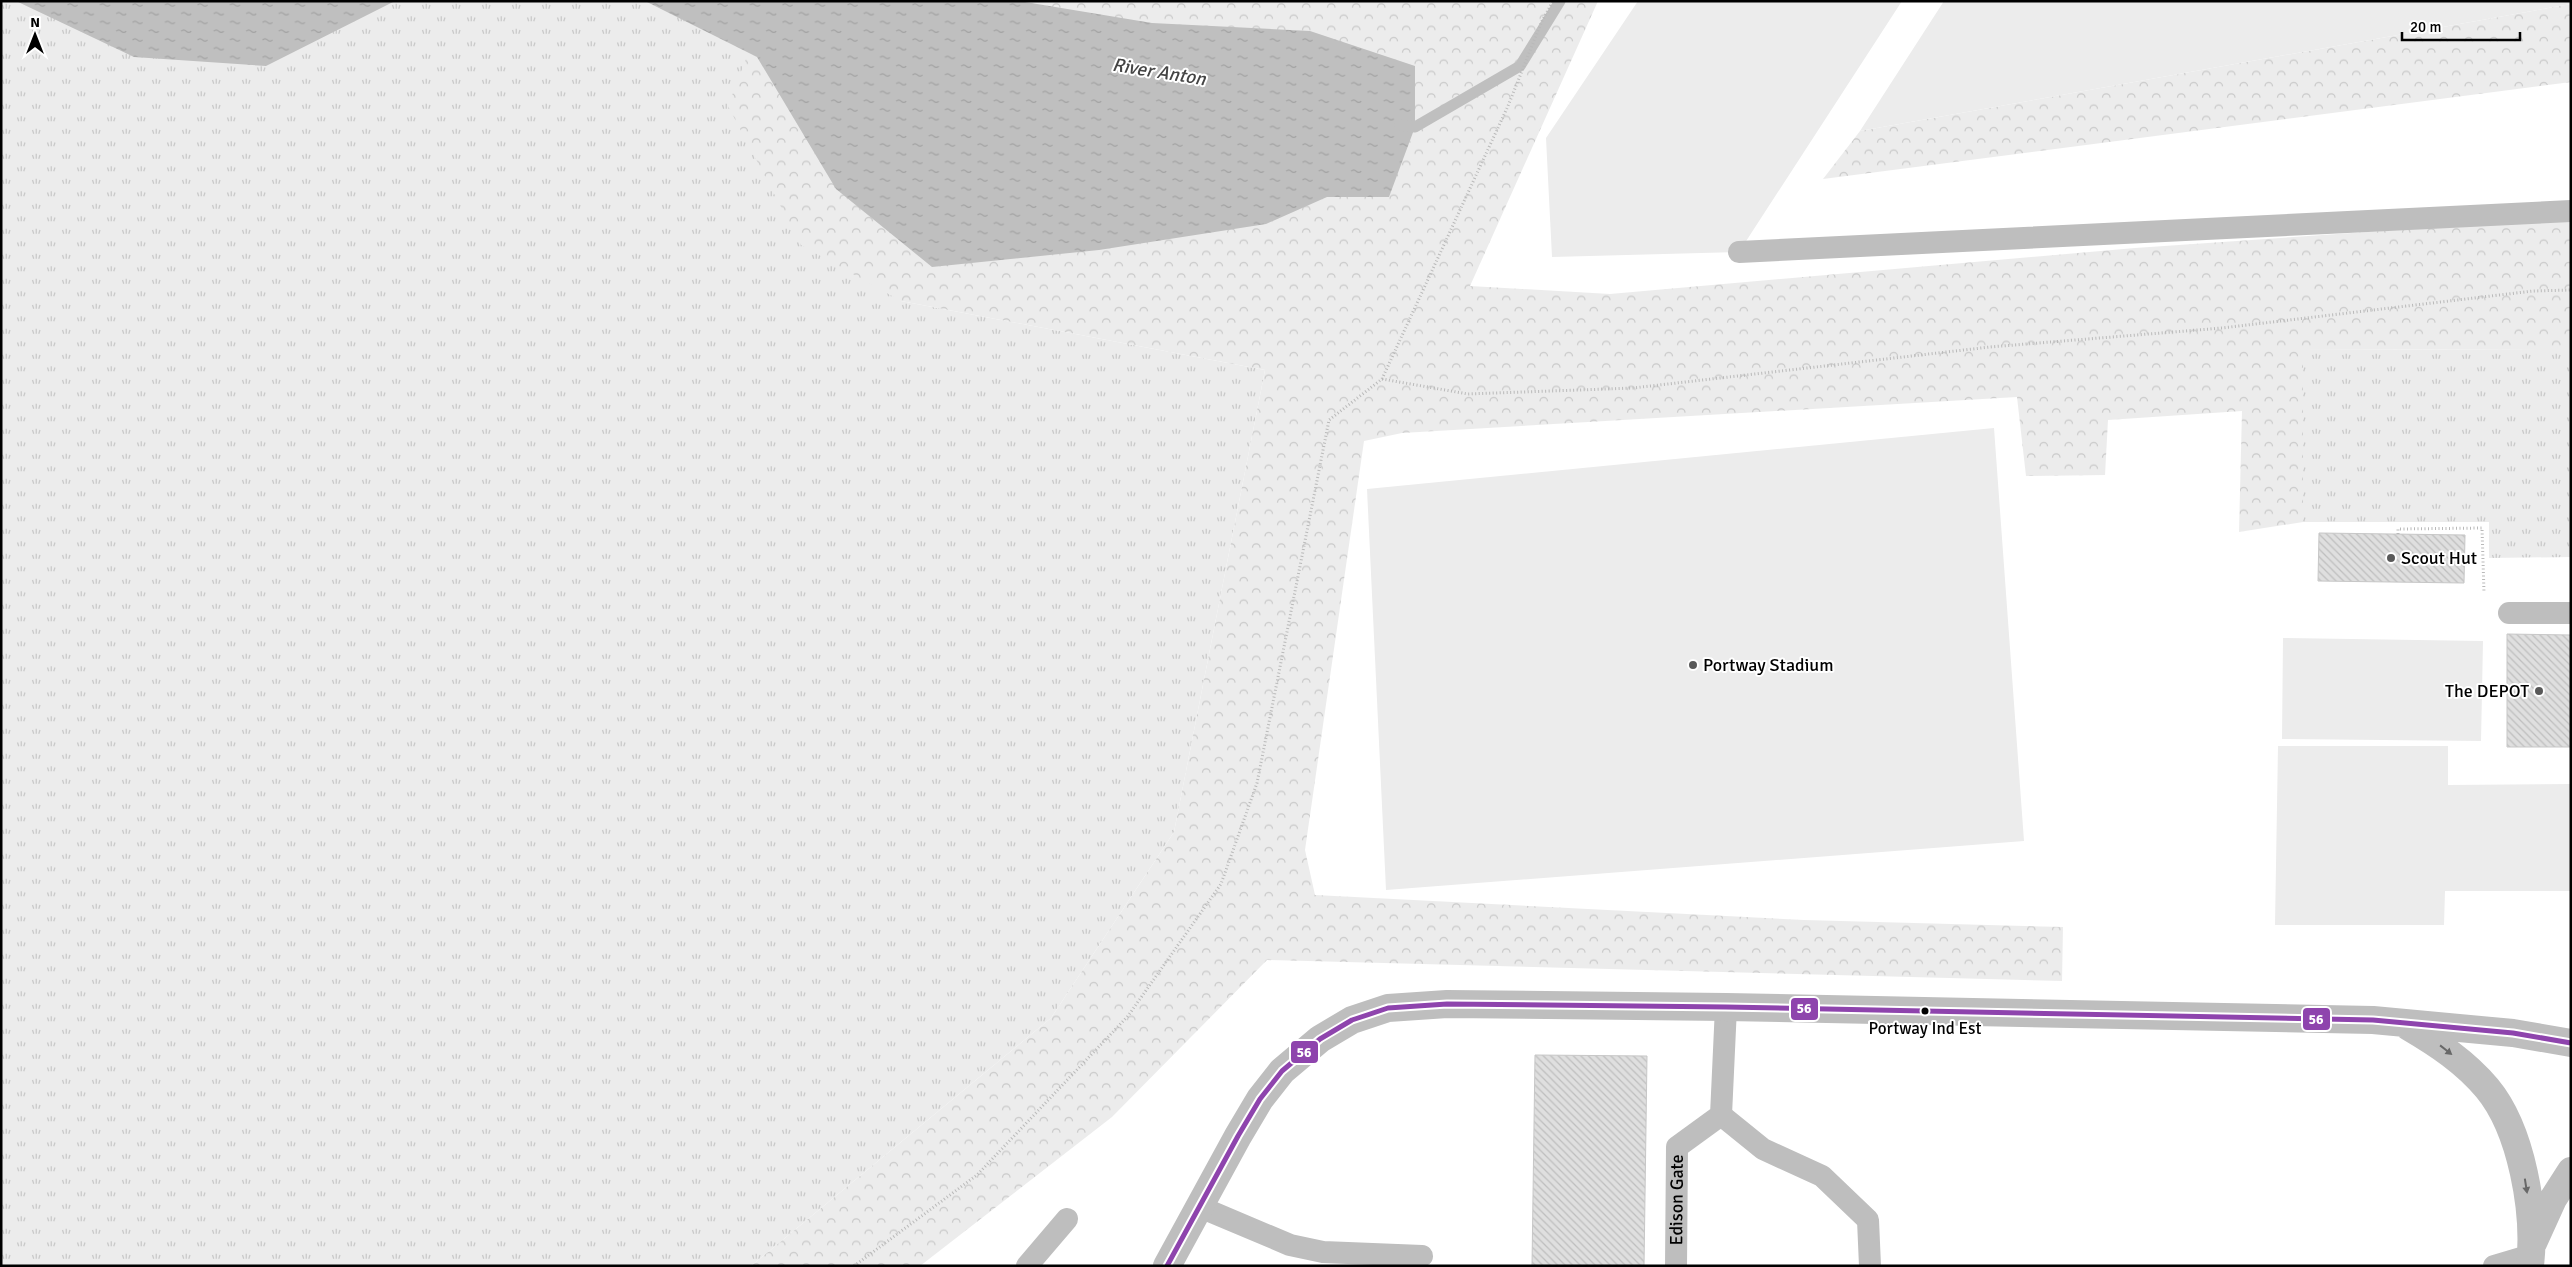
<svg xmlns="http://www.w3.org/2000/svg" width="2572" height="1267" font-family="Signika,sans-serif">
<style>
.grass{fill:url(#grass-tufts)}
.forest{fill:url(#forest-crowns)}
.park{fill:#ececec}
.water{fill:url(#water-ripples)}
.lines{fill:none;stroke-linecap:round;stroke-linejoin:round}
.stream{stroke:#bfbfbf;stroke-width:11}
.building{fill:url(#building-back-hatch);stroke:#c7c7c7}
.path{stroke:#b9b9b9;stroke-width:3;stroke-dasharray:1 2.5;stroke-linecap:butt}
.service{stroke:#bebebe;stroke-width:22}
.minor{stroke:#bebebe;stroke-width:28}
.bus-1-casing{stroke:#fff;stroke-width:9}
.bus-1{stroke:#8e44ad;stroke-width:5}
.oneway{fill:#686868}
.poi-dot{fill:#595959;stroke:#fff;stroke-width:2}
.bus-dot{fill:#000;stroke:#fff;stroke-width:2}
.labels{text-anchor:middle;stroke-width:4;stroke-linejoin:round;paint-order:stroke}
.bus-label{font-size:17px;fill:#000;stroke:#fff}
.poi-label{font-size:18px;fill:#000;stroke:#fff;text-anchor:start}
.street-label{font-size:18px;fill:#000;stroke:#fff}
.water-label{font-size:19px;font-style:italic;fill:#444;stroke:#fff}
.line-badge{stroke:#fff;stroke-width:2}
.badge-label{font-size:14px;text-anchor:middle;font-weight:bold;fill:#fff}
</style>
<defs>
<pattern id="grass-tufts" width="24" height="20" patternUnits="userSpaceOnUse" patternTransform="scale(1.25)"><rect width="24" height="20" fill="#ececec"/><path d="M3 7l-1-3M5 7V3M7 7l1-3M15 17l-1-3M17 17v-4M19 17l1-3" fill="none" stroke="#c9c9c9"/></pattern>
<pattern id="forest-crowns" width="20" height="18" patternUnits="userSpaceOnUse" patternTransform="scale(1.25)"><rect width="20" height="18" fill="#ececec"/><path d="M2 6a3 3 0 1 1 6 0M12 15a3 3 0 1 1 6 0" fill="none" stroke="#c9c9c9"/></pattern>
<pattern id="water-ripples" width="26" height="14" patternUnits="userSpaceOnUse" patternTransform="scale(1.25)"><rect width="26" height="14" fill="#bfbfbf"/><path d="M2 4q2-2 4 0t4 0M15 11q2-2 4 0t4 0" fill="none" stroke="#a2a2a2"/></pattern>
<pattern id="building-back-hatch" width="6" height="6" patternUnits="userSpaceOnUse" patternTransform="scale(1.25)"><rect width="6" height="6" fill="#dfdfdf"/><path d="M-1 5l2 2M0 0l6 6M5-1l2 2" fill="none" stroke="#bebebe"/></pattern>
</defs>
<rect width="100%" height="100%" fill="#fff"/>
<path class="grass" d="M1 1H768L901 301 1265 370 1174 832 1051 1018 751 1266H1Z
M2571 349V557L2489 558V522H2303L2302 350Z"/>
<path class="forest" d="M768 1H1598L1470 286 1610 294 2135 248 2571 218V349L2303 350V522L2239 532 2242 411 2108 420 2105 475 2026 476 2017 397 1402 433 1364 441 1305 850 1315 895 1804 920 2063 927 2062 981 1267 960 1112 1117 920 1266H751L1051 1018 1174 832 1265 370 901 301 801 245 728 106Z
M2571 4V82L1823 179 1860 131Z"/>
<path class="park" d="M1638 1H1902L1739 252 1552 257 1546 138Z
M1944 1H2571V4L1860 131Z
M1994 428 2024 841 1386 890 1367 489Z
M2283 638 2483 641 2481 741 2282 739Z
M2278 746H2448V785L2571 784V891H2445L2444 925H2275Z"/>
<path class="water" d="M16 1H395L266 66 134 57Z
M645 1H1019L1152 23 1310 31 1415 66V127L1389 197H1327L1266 224 1099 250 932 267 836 189 757 57Z"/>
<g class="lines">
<path class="stream" d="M1400 125 1415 127 1520 66 1560 1"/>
</g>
<path class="building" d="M2319 533 2465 535 2464 583 2318 581Z
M2507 634 2571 635V747H2507Z
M1535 1055 1647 1056 1644 1266H1532Z"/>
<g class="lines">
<path class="path" d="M1382 379 1468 394 1633 388 1990 347 2222 328 2533 291 2571 290
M2398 534V529L2482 528 2484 593
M854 1266 977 1175 1128 1016 1221 884 1257 783 1329 420 1382 379 1508 106 1542 21 1553 1"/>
<g class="service">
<path d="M1739 252 2571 211"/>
<path d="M2509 613H2571"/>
<path d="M1721 1115 1763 1149 1822 1176 1868 1220 1870 1266"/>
<path d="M1200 1207 1290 1245 1323 1252 1422 1256"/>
<path d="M1027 1266 1067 1219"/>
<path id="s1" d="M1676 1266 1677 1147 1721 1115 1726 1007"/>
<path d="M2494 1266 2531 1255"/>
</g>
<path class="minor" d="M2409 1027C2438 1044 2465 1062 2487 1088 2522 1130 2536 1213 2530 1266
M2533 1243 2553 1199 2571 1171
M1167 1266 1238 1136 1260 1099 1282 1071 1320 1039 1352 1020 1388 1008 1447 1004 1726 1007 2373 1020 2513 1033 2571 1043"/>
<g class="bus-1-casing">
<path id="bus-1" d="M1167 1266 1238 1136 1260 1099 1282 1071 1320 1039 1352 1020 1388 1008 1447 1004 1726 1007 2373 1020 2513 1033 2571 1043"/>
</g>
<use href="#bus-1" class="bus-1"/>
</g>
<defs><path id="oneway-solid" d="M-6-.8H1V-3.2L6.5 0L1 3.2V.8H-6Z" transform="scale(1.25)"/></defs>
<g class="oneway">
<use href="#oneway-solid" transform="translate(2446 1050) rotate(38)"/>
<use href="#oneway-solid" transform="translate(2526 1186) rotate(81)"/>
</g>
<g class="poi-dot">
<circle cx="2391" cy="558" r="5"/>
<circle cx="1693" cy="665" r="5"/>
<circle cx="2539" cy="691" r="5"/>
</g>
<circle class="bus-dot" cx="1925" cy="1011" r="4.5"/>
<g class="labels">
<g class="bus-label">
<text x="1925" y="1034">Portway Ind Est</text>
</g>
<g class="poi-label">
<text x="2401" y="564">Scout Hut</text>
<text x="1703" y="671">Portway Stadium</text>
<text x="2529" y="697" text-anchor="end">The DEPOT</text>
</g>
<g class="street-label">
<text dy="6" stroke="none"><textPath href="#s1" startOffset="66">Edison Gate</textPath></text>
</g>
<g class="water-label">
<text transform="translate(1159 71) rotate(9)" y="7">River Anton</text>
</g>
</g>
<g class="line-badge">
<rect x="1790" y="997" width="29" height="24" rx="5" fill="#8e44ad"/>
<rect x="2302" y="1007" width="29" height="24" rx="5" fill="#8e44ad"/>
<rect x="1290" y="1040" width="29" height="24" rx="5" fill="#8e44ad"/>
</g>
<g class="badge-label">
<text x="1804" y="1013">56</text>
<text x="2316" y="1024">56</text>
<text x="1304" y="1057">56</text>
</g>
<rect width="2572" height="1267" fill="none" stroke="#000000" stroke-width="5"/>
<g transform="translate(35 35)" stroke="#ffffff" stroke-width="4" paint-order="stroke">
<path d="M0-4L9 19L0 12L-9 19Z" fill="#000000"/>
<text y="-8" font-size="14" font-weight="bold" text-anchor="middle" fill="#000000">N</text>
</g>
<path d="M2402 32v8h118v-8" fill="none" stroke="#000000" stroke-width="2.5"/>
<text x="2410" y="32" font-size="15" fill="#000000" stroke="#ffffff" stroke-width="4" paint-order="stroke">20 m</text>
</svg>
